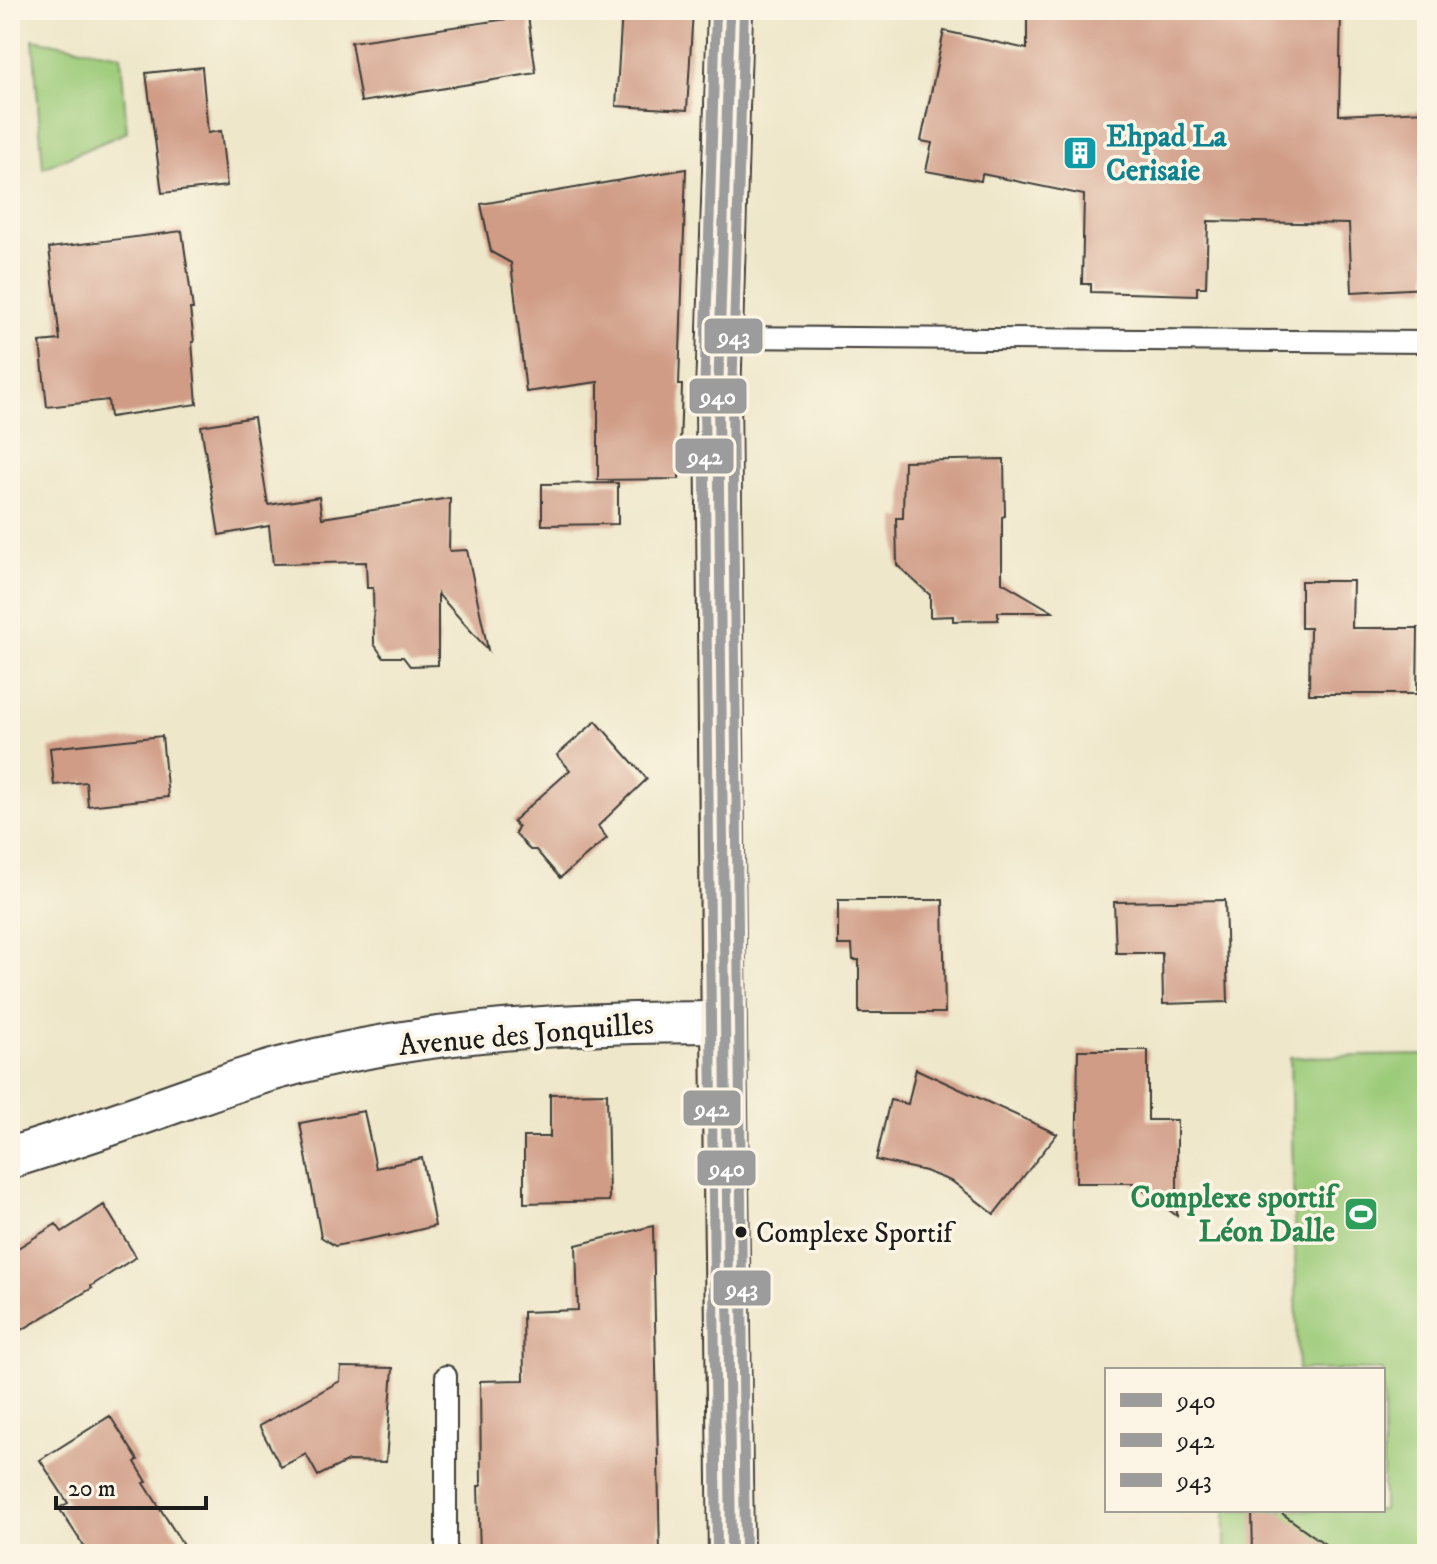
<svg xmlns="http://www.w3.org/2000/svg" width="1437" height="1564" font-family="'IM FELL DW Pica',serif">
<style>
.green{fill:#9ccb79;stroke:#5c744a;stroke-width:2}
.building{fill:#d09c86}
.lines{fill:none;stroke-linecap:round;stroke-linejoin:round}
.lane-casing{stroke:#3c3a36;stroke-width:24}
.street-casing{stroke:#3c3a36;stroke-width:44}
.secondary-casing{stroke:#3c3a36;stroke-width:48}
.lane{stroke:#fff;stroke-width:20}
.street{stroke:#fff;stroke-width:40}
.secondary{stroke:#fee5c5;stroke-width:44}
.bus-1-casing{stroke:#fcf5e5;stroke-width:16}
.bus-2-casing{stroke:#fcf5e5;stroke-width:16}
.bus-3-casing{stroke:#fcf5e5;stroke-width:16}
.bus-1{stroke:#9c9c9c;stroke-width:10}
.bus-2{stroke:#9c9c9c;stroke-width:10}
.bus-3{stroke:#9c9c9c;stroke-width:10}
.bus-dot{fill:#1c1c1c;stroke:#fcf5e5;stroke-width:3}
.labels{text-anchor:middle;stroke-width:7;stroke-linejoin:round;paint-order:stroke}
.bus-label{font-size:28px;fill:#1c1c1c;stroke:#fcf5e5;text-anchor:start}
.culture-label{font-size:30px;font-weight:bold;fill:#0d838f;stroke:#fcf5e5;text-anchor:start}
.street-label{font-size:30px;fill:#1c1c1c;stroke:#fcf5e5}
.leisure-label{font-size:30px;font-weight:bold;fill:#27864d;stroke:#fcf5e5;text-anchor:end}
.line-badge{stroke:#fcf5e5;stroke-width:3}
.badge-label{font-size:22px;text-anchor:middle;font-weight:bold;fill:#fff}
</style>
<rect width="100%" height="100%" fill="#fcf5e5"/>
<filter id="ink" filterUnits="userSpaceOnUse"><feTurbulence type="fractalNoise" baseFrequency=".0125" numOctaves="2"/><feDisplacementMap in="SourceGraphic" scale="16" xChannelSelector="R" yChannelSelector="G"/><feConvolveMatrix kernelMatrix="1 2 1 2 8 2 1 2 1" color-interpolation-filters="sRGB"/></filter>
<filter id="wash" filterUnits="userSpaceOnUse"><feTurbulence type="fractalNoise" baseFrequency=".006" numOctaves="4" result="noise"/><feDisplacementMap in="SourceGraphic" scale="32" xChannelSelector="R" yChannelSelector="G"/><feGaussianBlur stdDeviation="1.8" result="paint"/><feColorMatrix in="noise" values="0 0 0 0 0 0 0 0 0 0 0 0 0 0 0 0 0 1.4 0 .05"/><feComposite in="paint" operator="in"/></filter>
<g filter="url(#wash)">
<rect width="100%" height="100%" fill="#eee7ca"/>
<path class="green" d="M33 39 121 55 127 132 43 168Z
M1427 1055V1554H1225V1510H1383V1370H1298L1290 1057Z"/>
<g id="blocks">
<path class="building" d="M622 10H693L687 110 616 106Z
M1027 10H1341L1339 115 1427 111V288L1352 292 1349 224 1208 221 1206 287H1197V295L1091 292V284H1082L1084 195 982 174 981 181 926 171 932 143 921 141 944 31 1027 49Z
M528 16 536 73 361 102 351 42Z
M202 67 208 133 221 131 227 186 162 193 146 73Z
M686 169 679 385H682L679 479 598 480V382L526 392 511 263 491 252 481 204Z
M182 231 193 309H190L194 342H192L197 404 110 417 108 400 47 407 40 342 60 340 49 248Z
M254 417 268 505 319 497 322 518 450 498 449 551 467 550 488 650 438 594V665L410 666 403 657H383L374 644 373 588H367L366 562 273 564 269 526 219 535 201 426Z
M1004 459 1005 516 1002 517V582L1053 612H998V620L953 621V616L930 617V595L897 565 896 518H903L904 461Z
M618 483V524L542 525V484Z
M1301 581H1353L1352 628H1418L1417 694H1309L1310 628H1301Z
M596 721 647 779 598 826 607 838 560 878 536 850H530L515 833 518 827 513 821 570 770 557 755Z
M162 736 168 797 88 806 86 782 54 785 50 748Z
M838 900H943L945 1013H859V960H853L852 945H838Z
M1225 900 1228 1002 1163 1004 1162 953H1116L1114 902Z
M1078 1050H1148V1120H1177V1216L1133 1183H1076Z
M916 1069 1057 1134 994 1214 953 1182 925 1171 876 1160 890 1100 908 1104Z
M607 1093 609 1201 524 1203V1137H550V1094Z
M364 1111 376 1168 422 1158 435 1226 389 1237V1235L335 1246 321 1237 300 1123Z
M104 1205 136 1257 91 1286 92 1288 10 1337V1253L56 1224 62 1232Z
M653 1226 660 1554H480L478 1486H481L480 1381 524 1380 523 1312 578 1310 576 1245Z
M341 1367 393 1368 386 1462 348 1461 318 1476 306 1454 281 1467 259 1426 340 1381Z
M110 1416 138 1460 135 1462 147 1482 144 1483 189 1554H89L59 1508 68 1503 40 1460Z
M1252 1512H1280L1339 1554H1253Z"/>
</g>
</g>
<g filter="url(#ink)">
<use href="#blocks" fill-opacity="0" stroke="#3c3a36" stroke-width="2"/>
<g class="lines">
<g class="lane-casing">
<path id="lane" d="M718 337 1427 342
M446 1376V1554"/>
</g>
<g class="street-casing">
<path id="street" d="M10 1158C64 1141 118 1123 171 1104 211 1090 250 1075 292 1065 433 1028 579 1022 724 1022"/>
</g>
<g class="secondary-casing">
<path id="secondary" d="M730 10 718 397 723 958 731 1554"/>
</g>
<use href="#lane" class="lane"/>
<use href="#street" class="street"/>
<use href="#secondary" class="secondary"/>
<g class="bus-1-casing">
<path id="bus-1" d="M730 10 718 397 731 1554"/>
</g>
<g class="bus-2-casing">
<path id="bus-2" d="M716 10 704 397 717 1554"/>
</g>
<g class="bus-3-casing">
<path id="bus-3" d="M744 10 732 397 745 1554"/>
</g>
<use href="#bus-1" class="bus-1"/>
<use href="#bus-2" class="bus-2"/>
<use href="#bus-3" class="bus-3"/>
</g>
</g>
<defs>
<g id="building-square" transform="scale(1.8)"><rect x="-9" y="-9" width="18" height="18" rx="4" fill="#0f9aa8" stroke="#fcf5e5"/><path d="M-4-6H4V6H1V3H-1V6H-4ZM-2.5-4.3h1.7v1.8h-1.7ZM.8-4.3h1.7v1.8H.8ZM-2.5-1h1.7V.8h-1.7ZM.8-1h1.7V.8H.8Z" fill="#fff"/></g>
<g id="stadium-square" transform="scale(1.8)"><rect x="-9" y="-9" width="18" height="18" rx="4" fill="#2e9e5b" stroke="#fcf5e5"/><path d="M0-5a6.5 5 0 1 0 0 10a6.5 5 0 1 0 0-10ZM-3.5-1.8h7v3.6h-7Z" fill="#fff"/></g>
</defs>
<g fill-rule="evenodd">
<use href="#building-square" x="1080" y="153"/>
<use href="#stadium-square" x="1361" y="1214"/>
</g>
<circle class="bus-dot" cx="741" cy="1232" r="7"/>
<g class="labels">
<g class="bus-label">
<text x="756" y="1242">Complexe Sportif</text>
</g>
<g class="culture-label">
<text x="1106" y="146">Ehpad La<tspan x="1106" dy="34">Cerisaie</tspan></text>
</g>
<g class="street-label">
<text transform="translate(526 1034) rotate(-5)" y="10">Avenue des Jonquilles</text>
</g>
<g class="leisure-label">
<text x="1335" y="1207">Complexe sportif<tspan x="1335" dy="34">Léon Dalle</tspan></text>
</g>
</g>
<g class="line-badge">
<rect x="703" y="317" width="61" height="38" rx="8" fill="#9c9c9c"/>
<rect x="688" y="377" width="60" height="38" rx="8" fill="#9c9c9c"/>
<rect x="674" y="437" width="61" height="38" rx="8" fill="#9c9c9c"/>
<rect x="682" y="1089" width="60" height="38" rx="8" fill="#9c9c9c"/>
<rect x="696" y="1149" width="61" height="38" rx="8" fill="#9c9c9c"/>
<rect x="712" y="1269" width="60" height="38" rx="8" fill="#9c9c9c"/>
</g>
<g class="badge-label">
<text x="734" y="344">943</text>
<text x="718" y="404">940</text>
<text x="705" y="464">942</text>
<text x="712" y="1116">942</text>
<text x="727" y="1176">940</text>
<text x="742" y="1296">943</text>
</g>
<rect width="1437" height="1564" fill="none" stroke="#fcf5e5" stroke-width="40"/>
<rect x="1105" y="1368" width="280" height="144" fill="#fcf5e5" stroke="#a29e95" stroke-width="2"/>
<rect x="1121" y="1394" width="40" height="12" fill="#9c9c9c" stroke="#a29e95" stroke-width="2"/>
<text x="1177" y="1408" font-size="24" fill="#1c1c1c">940</text>
<rect x="1121" y="1434" width="40" height="12" fill="#9c9c9c" stroke="#a29e95" stroke-width="2"/>
<text x="1177" y="1448" font-size="24" fill="#1c1c1c">942</text>
<rect x="1121" y="1474" width="40" height="12" fill="#9c9c9c" stroke="#a29e95" stroke-width="2"/>
<text x="1177" y="1488" font-size="24" fill="#1c1c1c">943</text>
<path d="M56 1496v12h150v-12" fill="none" stroke="#1c1c1c" stroke-width="4"/>
<text x="68" y="1496" font-size="24" fill="#1c1c1c" stroke="#fcf5e5" stroke-width="6" paint-order="stroke">20 m</text>
</svg>
